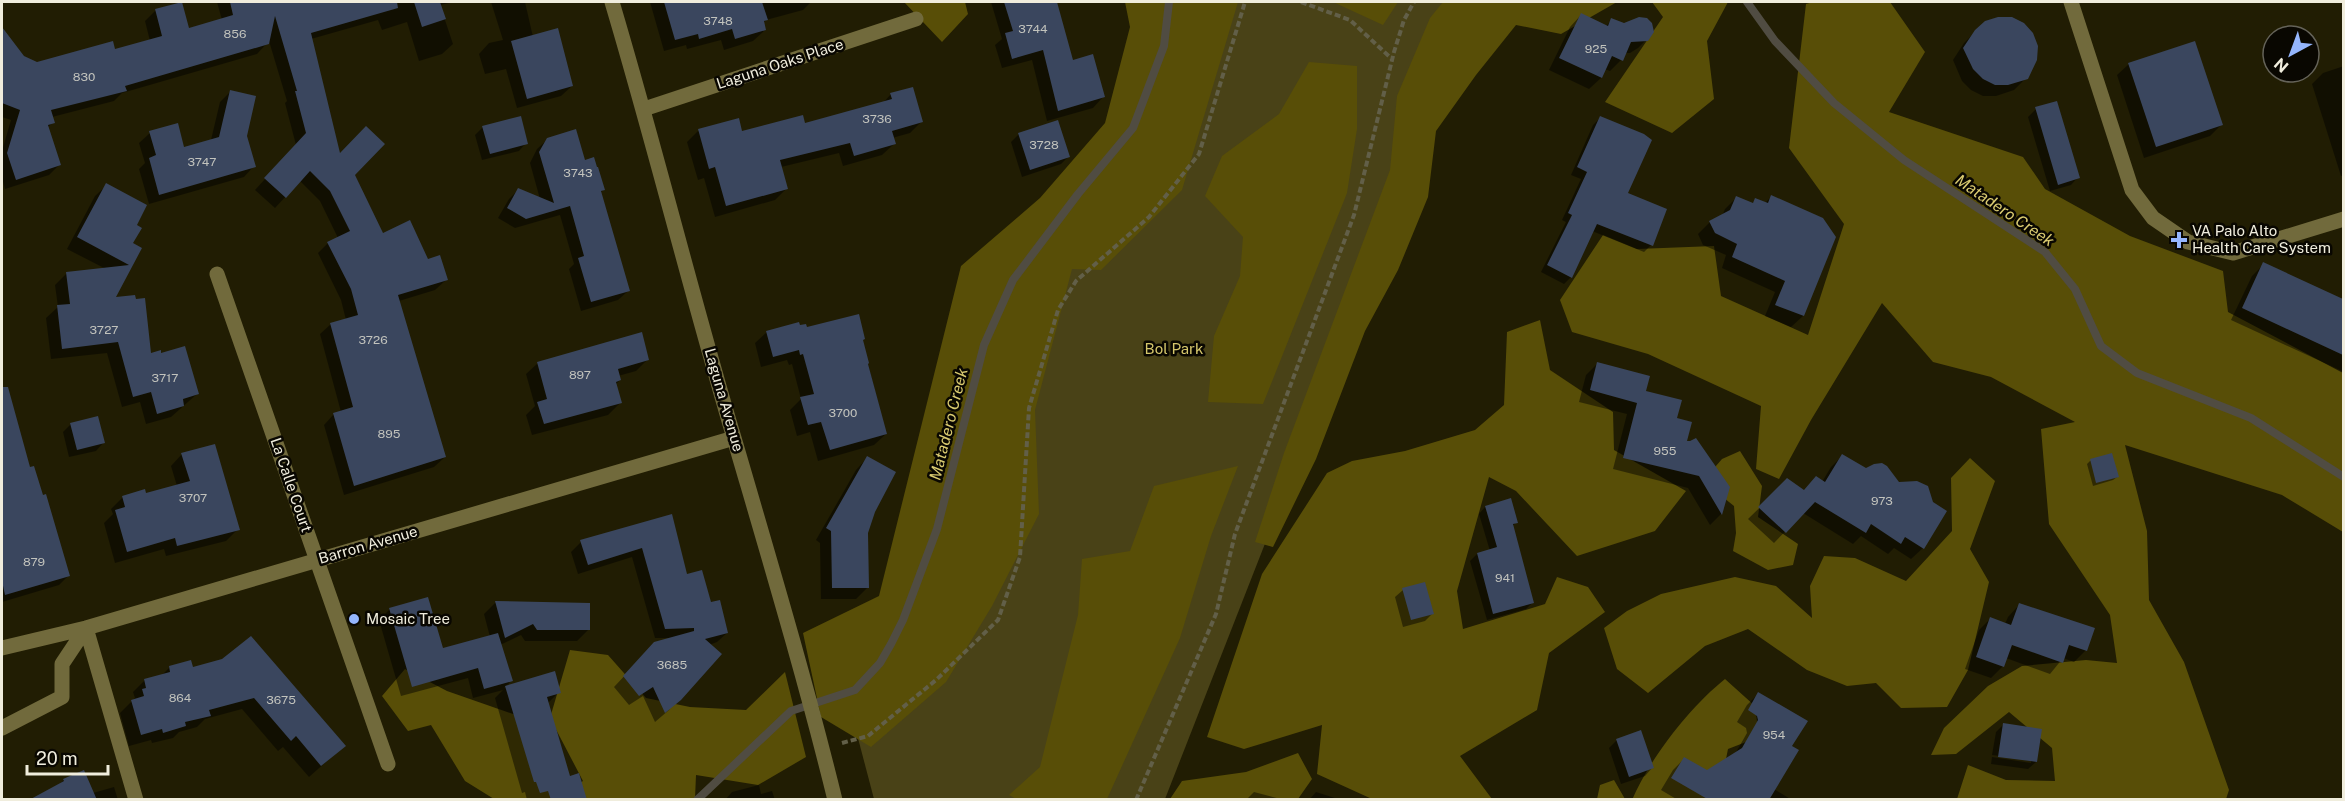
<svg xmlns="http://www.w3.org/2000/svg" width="2345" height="801" font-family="'Public Sans',sans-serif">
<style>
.green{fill:#494217}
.forest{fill:#584e07}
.shadow{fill:#0007}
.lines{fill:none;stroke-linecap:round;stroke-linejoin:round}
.stream{stroke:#504c42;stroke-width:8}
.building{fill:#3a465e}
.path{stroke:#625f48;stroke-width:4;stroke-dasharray:6 3;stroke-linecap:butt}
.minor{stroke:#716a3c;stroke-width:15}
.poi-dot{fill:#95b6fd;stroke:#090701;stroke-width:2}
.labels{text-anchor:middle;stroke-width:5;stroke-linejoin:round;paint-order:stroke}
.number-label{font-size:12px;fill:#c2c3bd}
.street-label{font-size:15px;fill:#f0eddd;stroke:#090701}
.poi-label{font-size:15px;fill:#f0eddd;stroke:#090701;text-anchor:start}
.park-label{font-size:15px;fill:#d5c66b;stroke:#090701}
.water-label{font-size:16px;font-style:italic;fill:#dacb70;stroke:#090701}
</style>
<rect width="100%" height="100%" fill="#211d03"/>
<path class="green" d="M1201 2H1477L1165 799H874L849 704 1029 281Z"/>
<path class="forest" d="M904 2H965L968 14 942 42Z
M1125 2H1238L1182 190 1101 270 1072 269 1035 410 1039 514 992 606 946 682 871 747 821 717 803 633 879 596 961 266 1040 198 1105 123 1130 27Z
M1333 2H1398L1383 25Z
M1443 2H1617L1561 34 1516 25 1476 75 1436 131 1428 197 1398 270 1365 331 1316 459 1273 547 1255 542 1284 453 1390 170 1397 96 1430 18Z
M1652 2H1728L1707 41 1714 99 1672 133 1605 102 1663 17Z
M1813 2H1890L1925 52 1889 112 2023 157 2045 189 2130 236 2223 271 2228 312 2343 373V532L2282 495 2125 445 2147 531 2149 600 2184 662 2229 790 2226 799H1957L1968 765 2006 780 2055 781 2052 748 2009 712 1956 754 1931 755 1944 728 1988 686 2022 666 2086 660 2117 663 2110 615 2049 524 2041 429 2075 422 1991 377 1933 362 1882 303 1811 420 1779 479 1756 469 1761 406 1648 354 1572 332 1560 300 1603 235 1637 249 1714 246 1721 296 1808 335 1844 224 1789 148 1806 4Z
M1309 62 1357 66V129L1347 193 1263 404 1208 402 1214 336 1240 276 1243 237 1205 196 1222 156 1279 114Z
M1540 320 1550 370 1613 412 1614 450 1686 491 1655 531 1577 556 1516 491 1489 477 1457 591 1463 629 1545 604 1557 577 1588 587 1605 612 1549 653 1537 710 1460 756 1492 799H1372L1317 774 1322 725 1244 749 1207 737 1262 574 1327 473 1352 461 1405 451 1475 430 1504 405 1507 332Z
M1740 451 1762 486 1758 517 1798 544 1793 565 1768 570 1733 551 1736 533 1734 506 1719 494 1709 474 1722 459Z
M1970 458 1995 481 1970 549 1989 582 1968 670 1947 707 1901 708 1876 683 1847 686 1807 670 1748 629 1705 646 1648 693 1617 669 1604 628 1627 611 1661 594 1735 577 1776 586 1812 618 1810 586 1824 556 1855 558 1906 581 1952 531 1951 478Z
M1238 466 1211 536 1180 638 1107 799 1018 800 1009 795 1040 767 1078 615 1082 559 1130 551 1154 486Z
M570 650 608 655 646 698 690 707 746 710 785 672 806 757 758 785 696 775 695 799H494L465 781 431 725 408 731 382 696 405 669 447 691 519 716 559 795 583 781 550 718Z
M1725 679 1755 706 1759 737 1728 749 1718 799 1632 800C1650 758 1690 707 1725 679Z
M1298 753 1312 779 1298 799H1170L1182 781 1246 772Z
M1614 780 1625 799H1597L1600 785Z"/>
<path class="shadow" d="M217 2H454L440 5 453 44 442 54 419 61 407 22 382 30 378 20 311 39 340 156 354 174 383 235 427 260 446 280 435 290 399 301 445 457 434 467 344 495 324 425 334 414 341 412 320 334 331 324 346 320 341 300 318 253 328 243 338 238 320 201 300 181 275 208 255 190 296 145 285 103 287 101 269 41 257 54 122 93 114 101 52 117 53 122 47 128 59 165 49 175 5 189 2 178V151L11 120 2 117V29L23 57 37 64 114 51 150 41 145 21 155 11 181 4 188 30 222 20Z
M491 2H525L533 37 572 86 561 96 517 108 506 69 485 74 479 54 489 43 503 40Z
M650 2H811L803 10 766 20 763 23 765 30 753 41 724 50 721 40 687 49 686 45 664 51Z
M991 2H1056L1072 62 1103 97 1093 108 1047 121 1032 60 1002 68 995 45 1002 39Z
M1581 15 1605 27 1612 20 1650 36 1638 48 1630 53H1624L1621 60 1610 71 1605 69 1601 78 1589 89 1549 70 1570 27Z
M1976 31 2026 78 2014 90 1996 96H1983L1971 90 1962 81 1953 60 1964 43Z
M2129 64 2222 124 2210 136 2144 158 2117 75Z
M2344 66V175L2341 176 2312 84 2323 73Z
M231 91 254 166 244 177 149 204 139 169 145 163 139 143 150 133 183 148 211 140 220 102Z
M891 94 922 121 910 133 892 138 894 144 882 155 843 166 839 153 781 167 787 188 775 200 715 217 704 178 698 180 687 142 698 131 741 133 804 125 883 103Z
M2036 109 2078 177 2071 185 2050 191 2028 117Z
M1600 118 1626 194 1665 210 1651 245 1644 252 1592 231 1571 277 1564 284 1541 272 1566 222 1562 220 1581 179 1571 175 1593 125Z
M483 127 526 143 519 151 482 160 475 135Z
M1019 134 1068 157 1061 164 1022 177 1011 142Z
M548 139 584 162 604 189 600 193 628 291 618 300 581 311 569 269 574 264 560 215 515 228 498 218 509 199 519 189 540 199 530 163 537 149Z
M107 185 135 225 131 244 140 248 113 299 149 355 197 394 171 417 146 424 140 402 122 407 107 353 51 359 46 318 58 307 55 285 66 274 106 269 67 249 95 196Z
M1772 196 1803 316 1791 327 1765 316 1775 292 1722 268 1726 255 1703 245 1698 234 1710 222 1722 216 1725 209 1736 198 1752 204 1756 200 1764 204Z
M2264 264 2344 301 2342 371 2231 320 2252 276Z
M805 329 862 341 886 434 874 445 818 461 810 432 797 436 790 410 801 399 792 364 789 365 787 360 761 367 755 343 767 332Z
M647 360 636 371 618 376 620 380 615 385 620 403 608 415 532 435 526 415 535 406 526 374 538 363Z
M1597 364 1644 392 1676 419 1685 442 1727 486 1721 514 1710 525 1688 488 1613 469 1627 414 1579 402 1586 375Z
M2 396 68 576 59 585 2 602Z
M71 424 103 443 96 451 69 457 63 432Z
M182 454 238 529 226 541 166 556 164 549 115 563 104 523 113 514 111 509 123 497 145 495 177 486 171 466Z
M1843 455 1923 548 1911 559 1894 548 1888 554 1861 536 1853 544 1803 513 1774 543 1748 519 1788 480 1803 492 1822 482 1831 467Z
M2111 455 2117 477 2113 480 2093 486 2087 464 2090 461Z
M867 458 874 511 867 533 868 587 856 599H821L820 543 816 540 856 470Z
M1485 507 1516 522 1512 527 1533 602 1526 609 1487 620 1470 561 1477 554 1490 551 1479 514Z
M671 516 686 576 710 604 727 633 717 642 709 645 669 710 655 722 643 696 629 705 614 687 645 654 671 638H655L632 557 578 574 571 552 581 542Z
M1403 590 1433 613 1425 621 1403 627 1395 597Z
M495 603 588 605 589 629 577 641H525L521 635 500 645 511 681 504 688 554 673 559 692 547 704 569 778 586 800H527L525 792 522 793 495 698 503 690 473 698 468 678 401 696 379 620 390 609 442 650 490 637 484 614Z
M2019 605 2086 650 2074 662 2063 658 2050 674 2006 658 2003 666 1991 678 1965 669 1979 630 1990 619 2005 624 2008 617Z
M223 661 344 746 309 777 283 747 278 751 242 709 205 719 197 727 179 732 173 738 152 743 151 740 129 746 120 713 135 698 133 692 145 680 161 676 170 667 192 669Z
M1758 694 1790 747 1774 789 1792 800H1678L1661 790 1673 770 1684 759 1707 772 1735 754 1747 733 1746 728 1737 722 1747 705Z
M2003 725 2036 762 2028 769 1991 764 1992 757 2031 763V760L1992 755 1996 732Z
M1617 740 1652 768 1645 776 1621 784 1609 748Z
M64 780 93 793 114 787 118 800H51L49 794Z
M759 785 761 794 772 791 775 800H725L732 792Z
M1254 792 1284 800H1246Z
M1316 792 1338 799V800H1309Z"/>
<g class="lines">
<path class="stream" d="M1747 2 1775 41 1834 103 1904 160 2045 252 2075 289 2101 346 2137 373 2251 418 2344 477
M697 800 791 711 855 690 880 663 891 644 903 620 937 529 984 345 1013 280 1078 194 1133 128 1164 46 1169 2"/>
</g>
<path class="building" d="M182 2 189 28 233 15 230 2H397L398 8 311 33 340 153 366 126 385 144 355 175 383 233 410 220 428 259 440 255 448 280 398 295 446 457 354 486 333 413 353 407 330 323 358 315 351 289 327 242 350 231 330 191 310 171 286 198 264 178 306 133 295 91H297L275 16 269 44 125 86 127 91 51 110 55 123 48 125 61 165 16 180 7 153 20 110 2 103V27L24 56 37 62 113 41 115 49 162 36 155 9Z
M414 2H440L446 19 422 27Z
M664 2H762L768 20 764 21 766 30 735 39 732 29 699 39 698 34 675 40Z
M1004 2H1057L1073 60 1093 54 1105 97 1058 111 1043 50 1012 59 1005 33 1013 31Z
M1581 13 1608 26 1611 18 1624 23 1639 17 1647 18 1652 23 1654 32 1648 41 1631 42 1623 61 1612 56 1602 78 1559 58Z
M1998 17H2012L2024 23 2033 33 2038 46 2037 60 2028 79 2008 85H1995L1983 79 1973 69 1963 48 1975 30 1985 21Z
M558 28 573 86 527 99 511 41Z
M2195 41 2223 125 2156 147 2128 63Z
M913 87 923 122 892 131 896 144 854 156 850 143 780 160 788 189 726 206 715 167 709 169 698 129 739 118 742 131 803 115 805 123 892 99 890 93Z
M230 90 256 96 247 136 256 167 159 195 149 158 156 155 149 131 178 123 184 147 219 137Z
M2057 101 2080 178 2058 185 2035 107Z
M521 116 528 144 490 154 482 126Z
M1600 116 1644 134 1652 140 1628 193 1667 209 1653 246 1597 224 1572 278 1547 265 1572 215 1568 213 1587 172 1577 167Z
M1058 120 1070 157 1030 170 1018 133Z
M576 129 585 160 594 157 597 167H598L605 190 601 191 630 291 591 302 578 258 584 256 570 206 526 219 507 208 518 188 554 203 539 152 547 138Z
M106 183 147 205 137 225 142 228 133 243 142 248 116 297 135 295 136 299 145 298 151 353 161 350V353L185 346 199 394 183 399 184 406 157 414 151 392 133 397 118 342 62 349 57 305 70 304 66 272 129 265 77 237Z
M1771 195 1823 218 1836 237 1804 316 1775 305 1785 281 1732 257 1737 244 1715 233 1709 221 1730 210 1736 196 1753 203 1755 198 1768 203Z
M2263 262 2343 299V355L2242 308Z
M859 314 865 339 863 340 869 363 868 364 887 434 830 450 821 422 808 425 800 397 814 394 803 354 800 355 799 350 773 357 766 331 799 322 800 325 806 324 807 327Z
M642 332 649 360 618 369 621 380 616 382 622 403 544 424 537 402 547 399 537 362Z
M1597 362 1650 376 1646 391 1682 400 1677 418 1692 422 1687 441H1690L1696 438 1730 487 1722 515 1699 476 1623 458 1637 403 1590 390Z
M2 387H8L30 467 34 466 43 495 46 494 70 576 5 595 2 581Z
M98 416 105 443 77 450 70 423Z
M215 444 240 530 177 546 175 538 127 552 115 510 125 507 122 496 145 489 146 493 190 481 181 453Z
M2112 453 2119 477 2096 483 2090 459Z
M1842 454 1866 468 1874 464 1882 463 1887 466 1899 482 1917 481 1928 486 1933 502 1947 511 1924 549 1905 537 1901 544 1871 524 1866 533 1815 502 1786 533 1758 507 1787 478 1804 490 1816 476 1825 482Z
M867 456 896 472 875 512 868 533 869 588H832L831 531 826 528Z
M1511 498 1518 523 1513 524 1534 603 1493 614 1477 553 1497 547 1485 506Z
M672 514 687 574 702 570 711 602 720 600 728 633 705 639 722 654 681 700 665 713 653 687 639 696 623 676 654 642 694 631V628L665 629 642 548 588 565 580 540Z
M1425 582 1434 614 1411 620 1402 588Z
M428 597 443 648 498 633 513 681 484 689 478 668 412 687 389 608Z
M495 601 590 603V630H537L533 624 505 638Z
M2019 603 2095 628 2087 651 2069 645 2063 663 2012 645 2004 667 1976 657 1990 617 2011 625Z
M251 636 346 746 321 766 296 736 291 741 254 698 209 710 211 716 185 722 186 726 163 733 162 729 141 735 131 700 144 696 142 689 146 688 144 679 170 672 169 666 191 660 193 667 222 659Z
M555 671 561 693 547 697 570 776 579 773 587 800H551L548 791 540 793 536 782H534L505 686Z
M1758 692 1808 721 1792 746 1799 750 1769 800H1709L1671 778 1684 757 1707 770 1742 748 1758 720 1757 716 1748 710Z
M2003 723 2042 729 2037 762 1998 757Z
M1641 730 1654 768 1629 777 1616 739Z
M84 770 97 800H29L64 781 63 779Z"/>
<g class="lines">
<path class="path" d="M1301 2 1350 20 1392 59
M842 743 868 736 936 680 998 620 1020 557 1029 408 1058 310 1076 281 1149 217 1199 154 1245 2
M1136 800 1216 614 1235 534 1354 215 1394 52 1404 20 1414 2"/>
<path class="minor" d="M612 2C655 146 691 293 734 438 769 558 805 678 835 800
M2071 2 2132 190 2153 218 2188 242 2233 253 2344 219
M644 109 916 19
M217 274 388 764
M86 628 136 800
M2 648 86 628 734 438
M2 728 62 697V664L86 628"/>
</g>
<g class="poi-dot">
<path d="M2176 231h6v6h6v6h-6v6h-6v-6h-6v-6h6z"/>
<circle cx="354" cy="619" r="6"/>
</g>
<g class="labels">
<g class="number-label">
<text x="718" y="25">3748</text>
<text x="1033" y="33">3744</text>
<text x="235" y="38">856</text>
<text x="1596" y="53">925</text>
<text x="84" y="81">830</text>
<text x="877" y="123">3736</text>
<text x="1044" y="149">3728</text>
<text x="202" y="166">3747</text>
<text x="578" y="177">3743</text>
<text x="104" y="334">3727</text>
<text x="373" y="344">3726</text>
<text x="580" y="379">897</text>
<text x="165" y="382">3717</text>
<text x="843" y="417">3700</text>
<text x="389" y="438">895</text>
<text x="1665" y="455">955</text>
<text x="193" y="502">3707</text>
<text x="1882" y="505">973</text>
<text x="34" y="566">879</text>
<text x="1505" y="582">941</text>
<text x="672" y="669">3685</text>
<text x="180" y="702">864</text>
<text x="281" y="704">3675</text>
<text x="1774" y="739">954</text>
</g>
<g class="street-label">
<text transform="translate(780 64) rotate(-18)" y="5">Laguna Oaks Place</text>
<text transform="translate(724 400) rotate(74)" y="5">Laguna Avenue</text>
<text transform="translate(291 485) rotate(71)" y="5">La Calle Court</text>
<text transform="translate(368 545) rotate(-16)" y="5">Barron Avenue</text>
</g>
<g class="poi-label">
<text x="2192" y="236">VA Palo Alto<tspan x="2192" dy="17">Health Care System</tspan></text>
<text x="366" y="624">Mosaic Tree</text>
</g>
<g class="park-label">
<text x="1174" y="354">Bol Park</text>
</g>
<g class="water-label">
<text transform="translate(2005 210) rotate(34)" y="6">Matadero Creek</text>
<text transform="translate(948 424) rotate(-76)" y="6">Matadero Creek</text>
</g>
</g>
<rect width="2345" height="801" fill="none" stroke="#f0eddd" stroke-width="6"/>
<g transform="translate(2291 54) rotate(221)"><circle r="28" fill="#090701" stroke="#656359" stroke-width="1.5"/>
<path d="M0-4.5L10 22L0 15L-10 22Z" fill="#95b6fd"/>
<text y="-9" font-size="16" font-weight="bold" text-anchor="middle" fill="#f0eddd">N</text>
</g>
<path d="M27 765v9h81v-9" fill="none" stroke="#f0eddd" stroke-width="3"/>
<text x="36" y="765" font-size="18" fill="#f0eddd" stroke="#090701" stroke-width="4.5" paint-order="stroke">20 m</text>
</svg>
